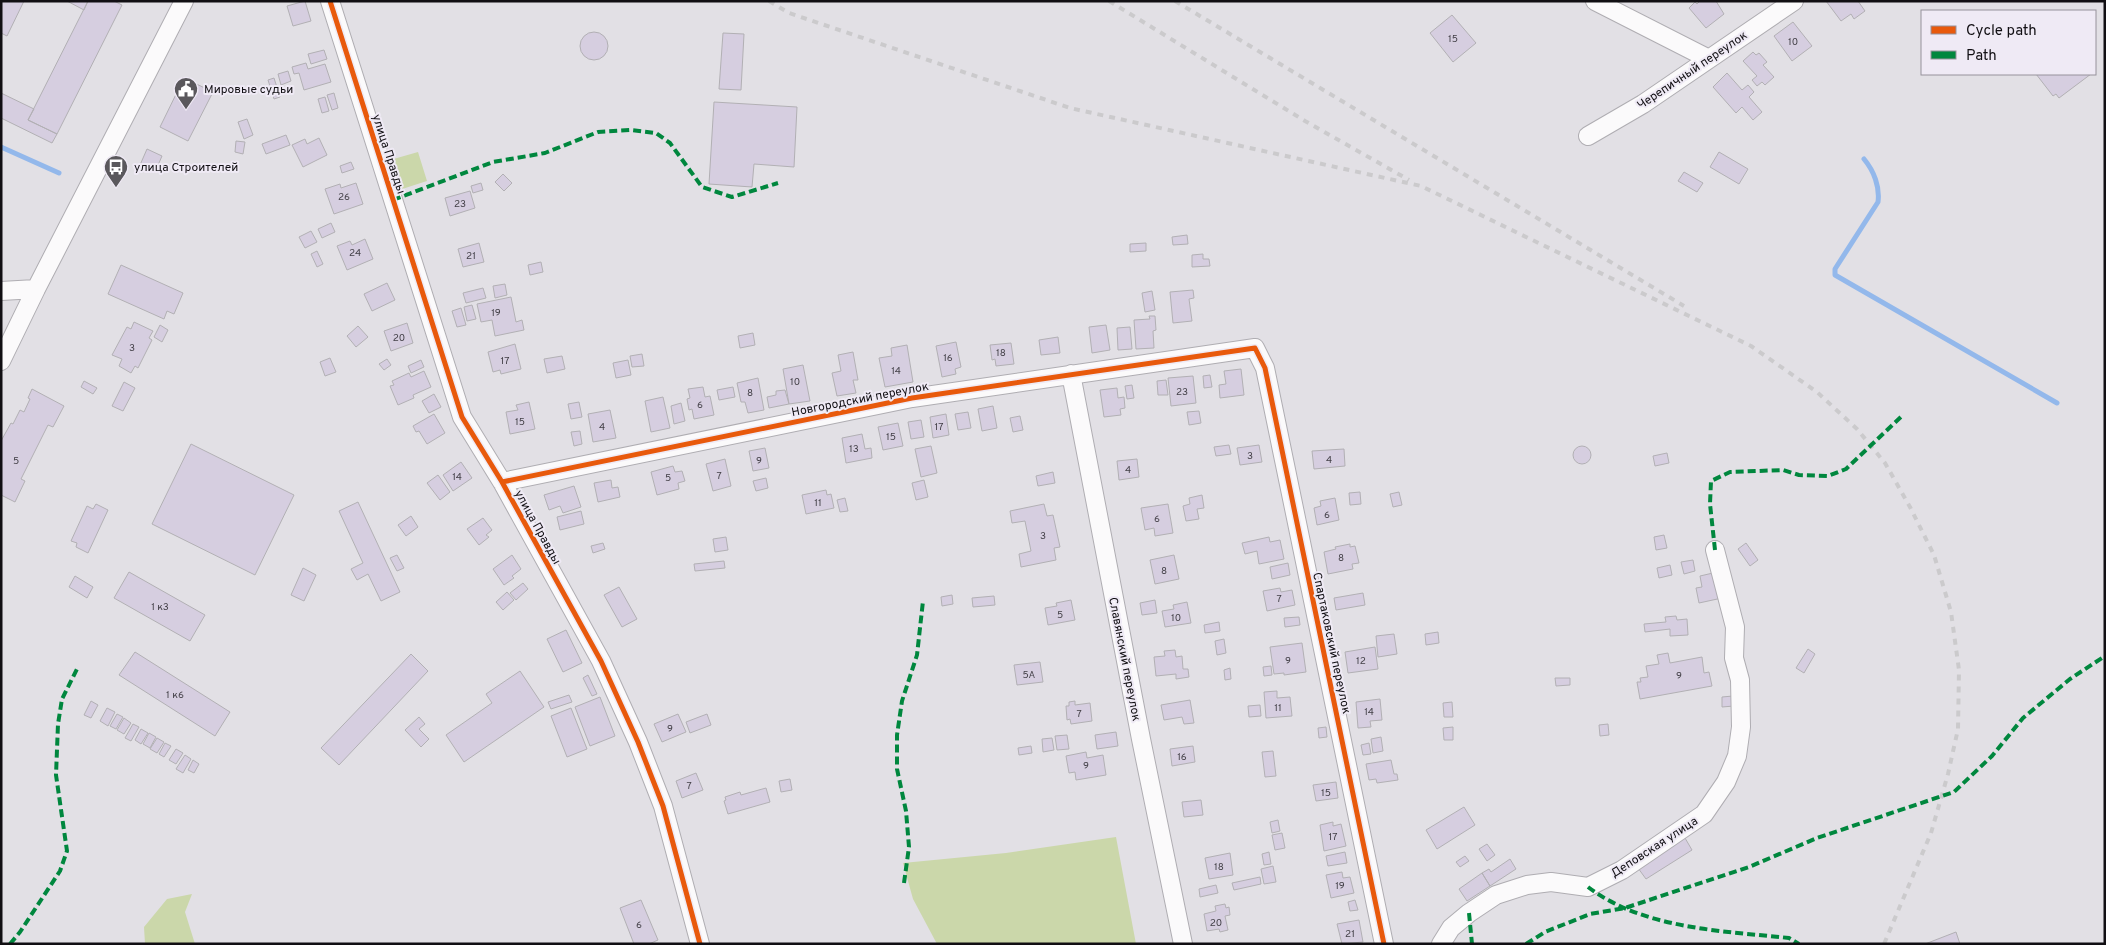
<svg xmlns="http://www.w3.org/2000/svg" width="2106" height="945" font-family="Overpass,sans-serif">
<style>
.green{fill:#cbd7aa}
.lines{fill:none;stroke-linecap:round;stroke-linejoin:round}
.stream{stroke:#93b8eb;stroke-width:5}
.building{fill:#d6cee0;stroke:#b2b0b4}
.street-casing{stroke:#afadb2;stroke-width:20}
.street{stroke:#fbfafb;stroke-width:18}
.rail{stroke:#cbcacc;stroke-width:4;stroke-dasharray:6 6;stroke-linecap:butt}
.quiet{stroke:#00873e;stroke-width:4;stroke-dasharray:8 4;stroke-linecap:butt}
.cycleway-casing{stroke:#efeaf5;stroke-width:8}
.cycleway{stroke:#e8590c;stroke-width:5}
.labels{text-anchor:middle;stroke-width:4;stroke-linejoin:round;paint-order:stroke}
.number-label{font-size:10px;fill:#423f46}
.street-label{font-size:12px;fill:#110f13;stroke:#efeaf5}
.poi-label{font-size:12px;fill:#110f13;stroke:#efeaf5;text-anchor:start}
</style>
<rect width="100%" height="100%" fill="#e2e0e5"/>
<path class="green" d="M418 152 427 181 399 190 390 160Z
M1116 837 1136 944H937L913 899 903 863 1006 853Z
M192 894 185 912 195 944H145L144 927 167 899Z"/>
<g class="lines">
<path class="stream" d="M1 147 59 173
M1864 159C1874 171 1880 187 1878 202L1835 269V275L2057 403"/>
</g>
<path class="building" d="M1 1H24L7 36 1 33Z
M67 1H88L84 10Z
M88 1H114L122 5 57 134 28 120Z
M305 1 311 21 293 26 287 6Z
M1700 1H1716L1724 14 1706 28 1689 8 1695 2 1697 4Z
M1826 1H1858L1865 11 1854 19 1851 14 1841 21Z
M1452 15 1476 43 1453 62 1430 33Z
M1793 22 1812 46 1792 61 1774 36Z
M580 46a14 14 0 1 1 28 0a14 14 0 1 1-28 0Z
M723 33 744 34 741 90 719 89Z
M324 50 327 59 311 64 308 54Z
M1753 52 1756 55 1759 53 1767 62 1763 65 1774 77 1765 85 1762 82 1757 86 1752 80 1757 76 1743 61Z
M306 63 308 69 325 64 331 82 304 90 299 73 294 74 292 67Z
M288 71 291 81 281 85 278 74Z
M1727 73 1742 90 1748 85 1754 92 1749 97 1762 112 1753 120 1742 107 1736 113 1713 87Z
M2036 74H2091L2059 98 2056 94 2053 96Z
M184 78 213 92 188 141 160 127Z
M274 78 280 97 274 99 268 80Z
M1 93 34 109 28 120 57 134 52 143 1 118Z
M334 93 338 108 332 110 327 95Z
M325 97 329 111 322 113 318 99Z
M714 102 797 107 794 167 754 164 752 187 709 184Z
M247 119 253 135 244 139 238 122Z
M286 135 290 145 266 154 262 144Z
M319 138 327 155 303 167 292 145 305 139 307 144Z
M236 141 245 142 243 154 235 152Z
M147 149 162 156 155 172 140 165Z
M1719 152 1748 169 1739 184 1710 167Z
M351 162 354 169 342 173 340 166Z
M1684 172 1703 183 1697 192 1678 181Z
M503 174 512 183 504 191 495 182Z
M356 183 363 204 334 214 325 189 340 184 341 188Z
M481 183 483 190 473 193 471 186Z
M470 191 475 208 450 216 445 198Z
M331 223 335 232 322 238 318 229Z
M311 231 317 242 305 248 299 237Z
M1187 235 1188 244 1173 245 1172 237Z
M365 239 373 259 347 270 337 246 350 241 352 245Z
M479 243 484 262 463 267 458 249Z
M1146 243V251L1130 252V244Z
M317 251 323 264 317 267 311 254Z
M1203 254V259H1209L1210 266 1192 267V255Z
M541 262 543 272 530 275 528 265Z
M121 265 183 293 174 314 167 311 164 319 108 294Z
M387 283 395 300 372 311 364 294Z
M505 284 507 295 495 298 493 286Z
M483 288 486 298 466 303 463 293Z
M1193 290 1194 298 1189 299 1192 321 1173 323 1170 292Z
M1152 291 1155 310 1145 312 1142 293Z
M511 297 516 322 522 320 524 330 495 336 492 320 481 322 477 304Z
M472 305 476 319 467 321 464 307Z
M461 308 466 325 457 327 452 311Z
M1149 316H1155L1156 330 1153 331 1154 348 1136 349 1134 320 1150 319Z
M134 322 153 331 149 338 152 340 138 368 135 366 131 373 119 366 122 359 112 355 127 327 131 329Z
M407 323 413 343 391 351 384 331Z
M160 325 168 330 162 342 154 337Z
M1106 325 1110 350 1092 353 1089 327Z
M358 326 368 337 356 347 347 336Z
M1130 327 1132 349 1118 350 1117 328Z
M753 333 755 345 740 348 738 336Z
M1058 337 1060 353 1041 355 1039 340Z
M956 342 961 367 955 369 956 374 942 377 936 346Z
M1011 343 1014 364 996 366 995 359 992 360 990 345Z
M515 344 521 369 501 374 500 370 493 372 488 352Z
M907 345 913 382 885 387 879 358 892 356 891 348Z
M853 352 858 380H853L856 393 837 396 832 373 841 371 838 355Z
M642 354 644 366 632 367 630 356Z
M562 356 565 369 547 373 544 359Z
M330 358 336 372 325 376 320 362Z
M387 359 391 365 384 370 379 364Z
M421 360 424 367 411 373 408 366Z
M628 360 631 375 616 378 613 363Z
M803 365 810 401 789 404 783 369Z
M1241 369 1244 395 1220 398 1219 385 1226 384 1224 371Z
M424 371 431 387 413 395 414 398 398 405 390 386 394 385 392 381 409 373 411 377Z
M1210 375 1212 387 1204 388 1203 376Z
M1193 376 1196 403 1171 406 1168 378Z
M758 378 764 410 748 413 745 402H741L737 383Z
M1166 380 1168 395H1158L1157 381Z
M84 381 97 388 93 394 81 387Z
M124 382 135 388 123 411 112 406Z
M1132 385 1134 398 1127 399 1125 386Z
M703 387 705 397 710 396 714 415 694 419 692 409 689 410 687 399 690 398 688 389Z
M733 387 735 397 719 400 717 390Z
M1117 388 1118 398 1124 397 1125 408 1120 409 1121 415 1104 417 1100 390Z
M32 389 64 406 53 427 48 425 21 479 25 481 15 502 1 495V441L11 423 13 424 20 410 24 412 30 399 28 398Z
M785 390 789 404 769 408 767 397 776 395V391Z
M434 394 441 407 429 413 422 401Z
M663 397 670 428 651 432 645 401Z
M529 402 535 429 510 434 506 412 518 410 516 405Z
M579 402 582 417 571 419 568 404Z
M681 403 685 421 674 424 671 406Z
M993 406 997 428 982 431 978 409Z
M610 410 616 438 593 442 588 414Z
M1199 411 1201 423 1189 425 1187 412Z
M968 412 971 428 958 430 955 414Z
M434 414 445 433 427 444 419 431 416 432 413 426Z
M946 414 949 435 933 438 930 417Z
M1020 416 1023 430 1013 432 1010 418Z
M921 420 924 437 911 439 908 422Z
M898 423 903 446 883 450 878 427Z
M580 431 582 444 574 446 571 432Z
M862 434 865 449 871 448 872 458 846 463 842 438Z
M191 444 294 495 255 575 152 524Z
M1229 445 1231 454 1216 456 1214 447Z
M1259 445 1262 462 1240 465 1237 448Z
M931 446 937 473 921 477 915 449Z
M1573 455a9 9 0 1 1 18 0a9 9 0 1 1-18 0Z
M765 448 769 468 753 471 749 451Z
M1344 449 1345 466 1314 469 1312 451Z
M1667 453 1669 463 1655 466 1653 456Z
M725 459 731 486 713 491 706 464Z
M1137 459 1139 477 1119 480 1117 461Z
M461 462 472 478 453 491 443 475Z
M673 466 675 472 682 471 685 481 678 483 679 489 657 495 651 472Z
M1053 472 1055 483 1038 486 1036 476Z
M438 475 450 492 440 500 427 483Z
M766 478 768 488 756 491 753 481Z
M611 480 612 488 618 487 620 497 598 502 594 483Z
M924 480 928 497 916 500 912 483Z
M574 486 581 507 563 513 560 506 549 510 544 495Z
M826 490 827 495 831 494 834 508 806 514 802 495Z
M1360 492 1361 504 1350 505 1349 493Z
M1399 492 1402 505 1393 507 1390 494Z
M1202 495 1204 508 1197 509 1199 519 1186 521 1183 506 1190 504 1189 498Z
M845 498 848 511 840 512 837 500Z
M1335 498 1339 520 1317 525 1314 508 1321 506 1320 501Z
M358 502 400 592 381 601 368 574 357 580 351 569 363 563 339 511Z
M96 504 108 510 88 553 76 547 77 543 71 541 87 506 93 509Z
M1044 504 1047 516 1053 515 1060 547 1054 548 1056 560 1021 567 1019 554 1031 551 1025 521 1012 523 1010 511Z
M1168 504 1173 533 1155 536 1154 528 1145 530 1141 508Z
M581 511 584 524 560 530 557 517Z
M411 516 418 527 406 536 398 525Z
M483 518 492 530 486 535 489 537 479 545 467 529Z
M1664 535 1667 548 1656 550 1654 537Z
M726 537 728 550 715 552 713 539Z
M1269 537 1270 542 1280 540 1284 559 1259 564 1257 551 1245 554 1242 543Z
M603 543 605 549 593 553 591 546Z
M1746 543 1758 560 1750 566 1738 549Z
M1350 544V547L1355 546 1359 563 1352 564 1353 569 1328 574 1324 552 1336 549 1335 547Z
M397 555 404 568 397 571 390 558Z
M512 555 521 569 512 576 514 578 504 585 493 569Z
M1174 555 1179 579 1155 584 1150 560Z
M1693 560 1695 571 1684 574 1681 562Z
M724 561 725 568 695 571 694 564Z
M1288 563 1290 575 1272 579 1270 567Z
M1670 565 1672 575 1659 578 1657 568Z
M303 568 316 575 304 601 291 595Z
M129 572 205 615 190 641 114 598Z
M1713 573 1722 598 1699 603 1696 588 1702 587 1700 576Z
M75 576 93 587 87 598 69 587Z
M523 583 528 589 516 600 510 593Z
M619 587 637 619 622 627 604 595Z
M1280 588 1281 592 1292 590 1295 605 1267 611 1263 591Z
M507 592 514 600 503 610 496 602Z
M1363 593 1365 605 1336 610 1334 598Z
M952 595 953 604 942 606 941 597Z
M994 596 995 605 973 607 972 598Z
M1071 600 1075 620 1048 625 1045 608 1057 606 1056 603Z
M1155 600 1157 613 1142 615 1140 603Z
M1187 602 1191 623 1165 627 1162 611 1174 609 1173 605Z
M1676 616 1677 620 1687 619 1688 635 1670 636V629L1645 632 1644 624 1666 622 1665 617Z
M1299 617 1300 625 1285 627 1284 618Z
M1219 622 1220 631 1205 633 1204 625Z
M566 630 582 663 563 672 547 639Z
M1438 632 1439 643 1426 645 1425 634Z
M1394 634 1397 654 1378 657 1376 636Z
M1224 639 1226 653 1217 655 1215 641Z
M1302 643 1306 672 1284 675V673L1274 674 1270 647Z
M1375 647 1378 669 1348 673 1345 652Z
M1808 649 1815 654 1804 673 1796 668Z
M1175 650 1176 657 1182 656 1183 669H1188L1189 677 1176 679V674L1156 676 1154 657 1165 656 1164 651Z
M135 652 230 712 215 736 119 675Z
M1668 653 1670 663 1702 657 1704 673 1709 672 1712 686 1640 699 1637 682H1641L1640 678 1648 677 1646 666 1659 664 1657 655Z
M411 654 428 671 339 765 321 748Z
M1040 662 1043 682 1017 685 1014 665Z
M1271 666 1272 675 1264 676 1263 667Z
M1230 668 1231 679 1225 680 1224 670Z
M520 671 544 707 464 762 446 735 492 703 486 694Z
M588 675 597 694 592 696 583 678Z
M1555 678H1570V685L1556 686Z
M1277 691V698L1290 697 1292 716 1266 718 1264 692Z
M569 695 572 702 551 709 548 702Z
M1733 696 1734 706 1722 707V697Z
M600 697 615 736 590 746 575 707Z
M1380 699 1382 720 1370 721 1371 727 1358 728 1356 702Z
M1190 700 1194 723 1184 724 1182 717 1164 720 1161 705Z
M91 701 98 705 91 718 84 715Z
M1075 701V705L1090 703 1092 721 1071 724 1070 719 1067 720 1066 706H1069V702Z
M1452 702 1453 717H1444L1443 703Z
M1260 705 1261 716 1249 717 1248 706Z
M107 708 115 712 108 726 100 721Z
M571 708 587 749 567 757 551 716Z
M117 714 123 717 116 729 110 726Z
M678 714 686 732 662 742 654 724Z
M707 714 711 725 690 733 686 722Z
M419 717 425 724 419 729 429 739 421 747 405 730Z
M124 718 131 723 124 734 117 730Z
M133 724 139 727 131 741 125 738Z
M1608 724 1609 735 1600 736 1599 725Z
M1326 727 1327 737 1319 738 1318 728Z
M1453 727V740H1444L1443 728Z
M141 729 148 733 141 744 135 740Z
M1116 732 1118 746 1097 749 1095 735Z
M149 733 156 737 150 748 143 744Z
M1067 735 1069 749 1057 750 1055 736Z
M1381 737 1383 751 1373 753 1371 739Z
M157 738 164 742 157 753 150 749Z
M1052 738 1054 750 1043 752 1042 739Z
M165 743 171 746 164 757 159 754Z
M1369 743 1371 754 1363 755 1361 745Z
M1031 746 1032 753 1019 755 1018 748Z
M1193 746 1195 762 1172 766 1170 749Z
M176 749 183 753 176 764 169 760Z
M1273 751 1276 776 1265 777 1262 752Z
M1086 752 1087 758 1103 755 1106 775 1076 780 1075 772 1069 773 1066 756Z
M185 755 191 759 183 773 176 769Z
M193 760 199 764 194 773 188 770Z
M1391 760 1394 774H1397L1398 780 1377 783 1376 779 1369 780 1366 764Z
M696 773 703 790 682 798 676 781Z
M790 779 792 790 781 792 779 781Z
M1336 782 1338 798 1316 801 1313 785Z
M766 788 770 802 728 814 724 801 726 800 725 797 740 792 741 795Z
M1201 800 1203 815 1184 817 1182 802Z
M1464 807 1475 825 1437 849 1426 830Z
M1278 820 1280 831 1272 833 1270 822Z
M1333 822V826L1341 824 1346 846 1324 851 1320 825Z
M1282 833 1285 848 1275 850 1272 835Z
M1685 838 1692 850 1646 879 1638 868Z
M1487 844 1495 855 1487 861 1479 849Z
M1269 852 1271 864 1264 865 1262 854Z
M1345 852 1347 863 1328 866 1326 856Z
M1230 853 1233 875 1209 879 1205 858Z
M1465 856 1469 861 1460 867 1456 862Z
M1510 859 1516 869 1490 886 1482 873 1489 869 1491 872Z
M1273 866 1276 882 1264 884 1261 869Z
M1342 872 1343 878 1350 877 1354 893 1331 898 1326 875Z
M1482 873 1490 886 1467 901 1459 889Z
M1260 877 1261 884 1234 890 1232 883Z
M1216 885 1218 893 1200 897 1199 889Z
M641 900 658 940 649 944H634L620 908Z
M1355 900 1358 910 1350 911 1348 902Z
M1225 904 1226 908 1229 907 1230 915 1225 916 1228 930 1220 932 1219 929 1207 931 1204 914 1216 911 1215 906Z
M1359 920 1363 942 1342 944 1337 924Z
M1956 932 1960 944H1925Z"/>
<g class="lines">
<g class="street-casing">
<path id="street" d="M330 1 462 417 502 482 601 661 638 742 663 806 700 944
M1595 1 1709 59
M1588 136 1643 104 1794 1
M1 291 36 289
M1 361 36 289 184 1
M1071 374 1141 739 1183 944
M502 482 912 398 1255 348 1265 368 1384 944
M1441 944 1451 928 1469 913 1496 895 1527 885 1551 882 1588 887 1622 870 1704 814 1726 782 1737 756 1741 727 1740 680 1734 658 1735 627 1715 550"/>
</g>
<use href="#street" class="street"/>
<path class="rail" d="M769 1 789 13 1070 108 1421 186 1751 346 1817 392 1857 429 1885 463 1910 507 1934 555 1951 612 1959 670 1958 729 1948 774 1931 833 1884 944
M1109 1 1305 121 1409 180
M1175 1 1684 306"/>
<path class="quiet" d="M393 200 493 162 545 153 598 132 631 130 656 133 670 143 702 187 732 197 778 183
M1715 550 1710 504 1711 481 1730 472 1783 470 1799 475 1828 476 1846 469 1903 415
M904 883 909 847 906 811 897 769V735L902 701 917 655 923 601
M1588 887C1643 929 1723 931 1789 938L1799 944
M1469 913 1472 944
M10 944 20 932 60 871 67 851 56 775 58 724 62 699 78 667
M1526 944 1545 932 1590 914 1625 908 1749 867 1817 838 1954 792 1992 756 2023 718 2070 679 2105 656"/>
<g class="cycleway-casing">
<path id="cycleway" d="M330 1 462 417 502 482 601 661 638 742 663 806 700 944
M502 482 912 398 1255 348 1265 368 1384 944"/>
</g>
<use href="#cycleway" class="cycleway"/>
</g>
<defs>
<g id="civic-pin" transform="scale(1.25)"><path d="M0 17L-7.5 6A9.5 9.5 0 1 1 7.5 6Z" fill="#5a585c" stroke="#efeaf5"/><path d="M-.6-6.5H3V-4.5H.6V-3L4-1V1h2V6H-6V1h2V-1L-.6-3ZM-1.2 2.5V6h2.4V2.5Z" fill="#fff"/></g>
<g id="bus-pin" transform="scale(1.25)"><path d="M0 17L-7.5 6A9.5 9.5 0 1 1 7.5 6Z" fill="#5a585c" stroke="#efeaf5"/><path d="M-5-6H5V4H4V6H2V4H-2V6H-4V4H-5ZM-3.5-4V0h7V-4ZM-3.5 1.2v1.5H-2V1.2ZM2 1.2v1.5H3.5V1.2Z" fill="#fff"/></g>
</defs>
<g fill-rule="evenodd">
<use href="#civic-pin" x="186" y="89"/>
<use href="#bus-pin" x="116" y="167"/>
</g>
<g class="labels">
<g class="number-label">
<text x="1453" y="42">15</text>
<text x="1793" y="45">10</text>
<text x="344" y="200">26</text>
<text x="460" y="207">23</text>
<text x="355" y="256">24</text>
<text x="471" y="259">21</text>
<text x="496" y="316">19</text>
<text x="399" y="341">20</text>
<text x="132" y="351">3</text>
<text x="1001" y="356">18</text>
<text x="948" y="361">16</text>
<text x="505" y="364">17</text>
<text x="896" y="374">14</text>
<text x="795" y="385">10</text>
<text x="1182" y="395">23</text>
<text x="750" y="396">8</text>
<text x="700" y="408">6</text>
<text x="520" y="425">15</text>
<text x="602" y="430">4</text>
<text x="939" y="430">17</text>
<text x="891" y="440">15</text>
<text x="854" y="452">13</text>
<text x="1250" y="459">3</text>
<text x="1329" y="463">4</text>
<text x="16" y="464">5</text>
<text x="759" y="464">9</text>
<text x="1128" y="473">4</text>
<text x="719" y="479">7</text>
<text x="457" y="480">14</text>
<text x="668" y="481">5</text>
<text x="818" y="506">11</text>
<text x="1327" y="518">6</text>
<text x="1157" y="522">6</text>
<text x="1043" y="539">3</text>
<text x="1341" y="561">8</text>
<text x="1164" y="574">8</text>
<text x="1279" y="602">7</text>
<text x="160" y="610">1 к3</text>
<text x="1060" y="618">5</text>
<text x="1176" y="621">10</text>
<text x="1288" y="664">9</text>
<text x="1361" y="664">12</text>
<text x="1029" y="678">5А</text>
<text x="1679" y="679">9</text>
<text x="175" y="698">1 к6</text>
<text x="1278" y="711">11</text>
<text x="1369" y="715">14</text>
<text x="1079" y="717">7</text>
<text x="670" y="732">9</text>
<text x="1182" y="760">16</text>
<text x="1086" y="769">9</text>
<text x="689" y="789">7</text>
<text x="1326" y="796">15</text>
<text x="1333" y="840">17</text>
<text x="1219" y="870">18</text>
<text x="1340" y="889">19</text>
<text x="1216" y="926">20</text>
<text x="639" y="928">6</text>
<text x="1350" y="937">21</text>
</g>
<g class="street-label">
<text transform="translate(1692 70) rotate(-34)" y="4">Черепичный переулок</text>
<text transform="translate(389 154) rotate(72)" y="4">улица Правды</text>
<text transform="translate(860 399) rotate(-11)" y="4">Новгородский переулок</text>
<text transform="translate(538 527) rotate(61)" y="4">улица Правды</text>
<text transform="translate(1332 643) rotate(78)" y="4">Спартаковский переулок</text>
<text transform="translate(1125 659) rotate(79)" y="4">Славянский переулок</text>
<text transform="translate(1654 847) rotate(-33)" y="4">Деповская улица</text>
</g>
<g class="poi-label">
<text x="204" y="93">Мировые судьи</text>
<text x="134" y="171">улица Строителей</text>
</g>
</g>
<rect width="2106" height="945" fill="none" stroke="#110f13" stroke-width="5"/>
<rect x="1921" y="10" width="175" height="65" fill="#efeaf5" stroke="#96929b"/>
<rect x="1931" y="26" width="25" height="8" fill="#e8590c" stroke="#96929b"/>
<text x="1966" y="35" font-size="15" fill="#110f13">Cycle path</text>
<rect x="1931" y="51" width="25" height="8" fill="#00873e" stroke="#96929b"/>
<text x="1966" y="60" font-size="15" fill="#110f13">Path</text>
</svg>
